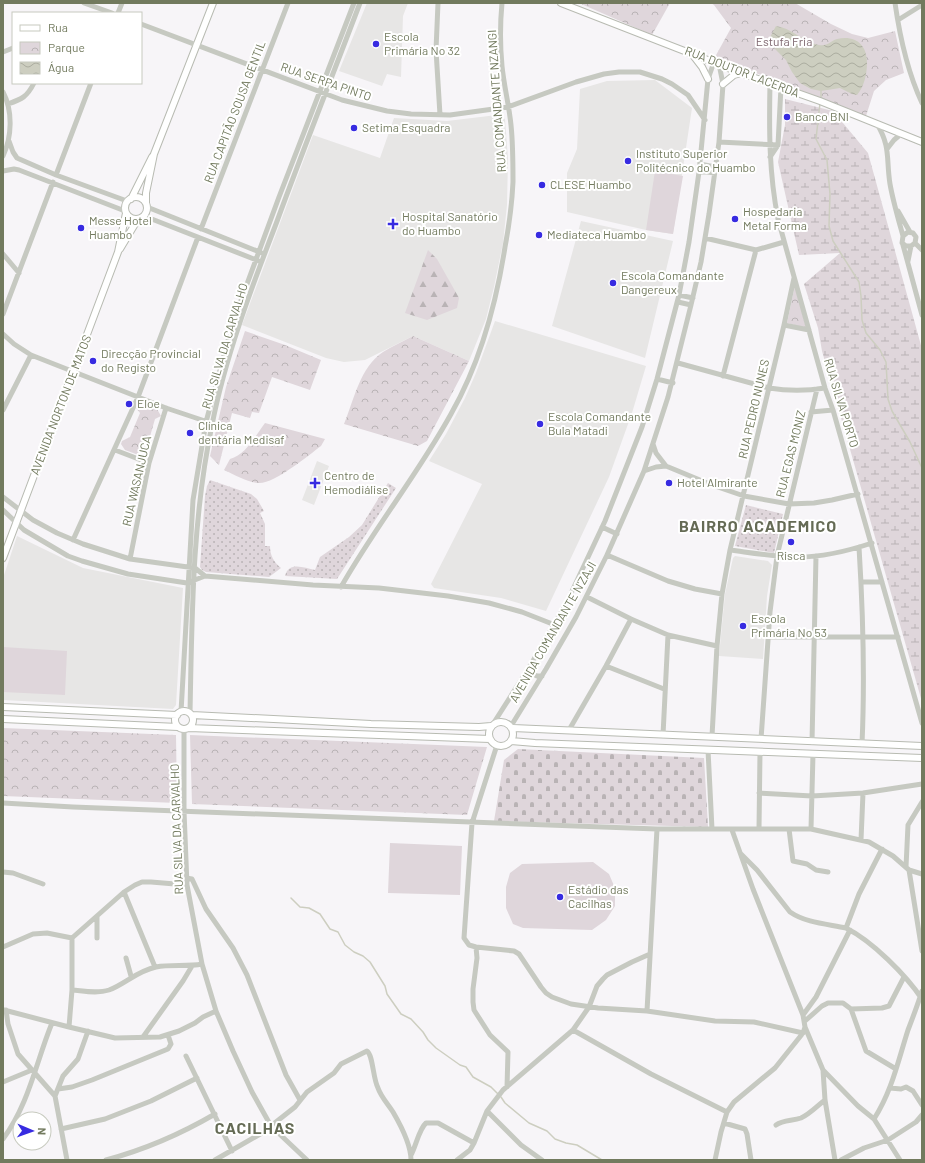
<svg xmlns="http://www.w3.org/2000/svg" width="925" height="1163" font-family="Barlow,sans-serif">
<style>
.built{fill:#e7e6e5}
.grass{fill:url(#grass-dots)}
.forest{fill:url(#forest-firs)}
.wetland{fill:url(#wetland-marsh)}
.cemetery{fill:url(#cemetery-stones)}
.park{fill:url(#park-crowns)}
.garden{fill:#dfd6db}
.water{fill:url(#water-waves)}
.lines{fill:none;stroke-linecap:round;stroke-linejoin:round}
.stream{stroke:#cdcec0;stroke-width:1.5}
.major-casing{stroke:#b8bbb2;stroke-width:8}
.minor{stroke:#c6c9c1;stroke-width:5}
.major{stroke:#fff;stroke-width:6}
.poi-dot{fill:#372be1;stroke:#fff;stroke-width:1.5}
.labels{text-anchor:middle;stroke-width:4;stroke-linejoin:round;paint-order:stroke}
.poi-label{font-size:12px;fill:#727a5e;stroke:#fff;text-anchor:start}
.park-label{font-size:12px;fill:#7d666e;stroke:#fff}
.street-label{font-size:12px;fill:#727a5e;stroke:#fff}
.district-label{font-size:16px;font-weight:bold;letter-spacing:1px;fill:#656b55;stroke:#fff}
</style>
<defs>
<pattern id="grass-dots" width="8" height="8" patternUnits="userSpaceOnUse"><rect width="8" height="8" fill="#dfd6db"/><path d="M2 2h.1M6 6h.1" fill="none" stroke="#b9b3b5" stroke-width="1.8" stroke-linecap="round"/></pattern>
<pattern id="forest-firs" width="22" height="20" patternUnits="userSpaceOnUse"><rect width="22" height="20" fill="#dfd6db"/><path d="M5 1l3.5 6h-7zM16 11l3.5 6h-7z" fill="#b9b3b5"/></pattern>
<pattern id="wetland-marsh" width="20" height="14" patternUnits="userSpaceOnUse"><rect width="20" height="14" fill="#dfd6db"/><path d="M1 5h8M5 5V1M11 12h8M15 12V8" fill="none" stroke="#b9b3b5"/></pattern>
<pattern id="cemetery-stones" width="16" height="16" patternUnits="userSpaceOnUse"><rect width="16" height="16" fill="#dfd6db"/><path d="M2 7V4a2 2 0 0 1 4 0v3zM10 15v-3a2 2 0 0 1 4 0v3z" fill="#b9b3b5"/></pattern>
<pattern id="park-crowns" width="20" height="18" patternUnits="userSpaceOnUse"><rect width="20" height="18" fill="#dfd6db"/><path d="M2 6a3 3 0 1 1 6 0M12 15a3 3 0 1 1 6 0" fill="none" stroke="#b9b3b5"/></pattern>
<pattern id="water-waves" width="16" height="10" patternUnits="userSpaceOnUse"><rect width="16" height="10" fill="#cdcec0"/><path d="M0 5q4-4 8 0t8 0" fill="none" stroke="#abac9f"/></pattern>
</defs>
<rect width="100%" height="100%" fill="#f7f5f8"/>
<path class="built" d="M367 3H408L403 16 401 77 387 74 382 86 339 71Z
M655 80 692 108 673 234 646 230 567 212V173L577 149 580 89 607 81Z
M497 115 505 119 508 159 507 205 503 243 494 287 486 319 469 361 413 336 365 360 344 362 326 358 242 325 313 135 380 158 394 118 447 121Z
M581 221 673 241 645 358 552 326Z
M495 321 646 366 632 413 609 477 546 611 501 598 434 588 431 584 482 484 429 461 446 434 465 398 476 373Z
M317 461 329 466 314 505 302 500Z
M17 536 83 568 183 588 176 705 173 709 3 700V578Z
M735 556 768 561 772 565 767 596 763 659 719 656 725 594 733 558Z"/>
<path class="grass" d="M210 480 251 494 257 499 264 511 260 513 265 524V546H270C270 556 274 562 281 568L269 577 206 572 202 570 200 567 205 496 207 486Z
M388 483 396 488 337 579 285 576C289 561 304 568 315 570L320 557 349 537 362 525Z
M746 505 783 514 774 553 735 546Z"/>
<path class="forest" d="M428 250 437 259 459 298 457 308 427 320 405 313Z"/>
<path class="wetland" d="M785 99 833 111 868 153 922 349V702L822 351 818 328 804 284 840 253 799 255 778 162 785 125Z"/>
<path class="cemetery" d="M518 749 704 758 708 827 494 821 504 760Z"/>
<path class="park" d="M579 3H670L652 35Z
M711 3H795L831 24 852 34 868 38 895 31 904 73 886 80 874 91 866 116 715 57 731 28 714 5Z
M795 285 806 328 787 323Z
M245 331 285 345 321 360 310 390 272 377 259 413 252 412 250 418 232 413 219 465 210 456 226 387Z
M413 336 469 361 427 441 418 446 344 424C354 400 360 367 383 352 392 346 404 341 413 336Z
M140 403 157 409 161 416 155 419 147 447V456L144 457 125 450 121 444 122 441 130 437 140 413 136 408Z
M265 423 325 439 321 446C309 455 273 485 258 483 247 482 235 475 224 470L230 459C246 455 255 436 265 423Z
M3 728 176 735 177 803 3 796Z
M190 735 487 747 467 815 192 804Z"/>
<path class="garden" d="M655 171 683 176 673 234 646 230Z
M3 647 67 651 65 695 3 692Z
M390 843 462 846 460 895 388 893Z
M593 862 609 874 615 888V906L606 920 592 930 523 928 513 924 506 908V887L510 873 522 864Z"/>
<path class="water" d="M776 26C791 28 801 40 815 44 828 48 829 41 837 39 856 35 867 45 867 63 867 74 864 87 857 95L852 94 840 88 821 91 811 89 800 83 792 72 786 60 775 49 769 39Z"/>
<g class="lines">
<path class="stream" d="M821 99V91
M820 103 816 139 827 160 830 194 829 226 833 241 859 282 861 296 862 320 866 333 880 350 886 362 888 399 892 411 910 442 922 468
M291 898 300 907 309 908 320 914 330 929 338 932 345 945 354 952 363 956 370 962 385 986 387 994 401 1014 411 1019 423 1032 428 1040 436 1048 460 1065 466 1067 473 1077 491 1087 498 1094
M501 1097 505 1103 529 1123 547 1131 555 1139 566 1143 577 1145 602 1160"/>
<g class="major-casing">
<path id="major" d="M561 3 741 73 820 101 922 142
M692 54 702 67 708 79
M723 84 734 75 741 73
M125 208a11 11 0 1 1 22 0a11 11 0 1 1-22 0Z
M131 199 152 157
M146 203V193L154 154 213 3
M120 249 138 219
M3 558 118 252 126 213
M3 707 177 715
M175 720a9 9 0 1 1 18 0a9 9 0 1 1-18 0Z
M192 715 371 724 479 727 491 726
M3 719 178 727
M489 734a12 12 0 1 1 24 0a12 12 0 1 1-24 0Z
M189 728 490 739
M513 728 922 746
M511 741 535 743 922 758"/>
</g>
<path class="minor" d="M84 3 112 13
M438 3 436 50 440 115
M895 3C900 38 907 71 922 103
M118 13 122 3
M898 20 922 5
M141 24 342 100 387 111 411 114 450 115 508 107 576 82 604 74 619 72H640L662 79 672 84 688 95 705 120
M3 52 13 48
M770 83C769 131 769 173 778 219L825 388 833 410 922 723
M3 92C13 111 12 137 3 156
M8 104C22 99 27 97 34 83
M877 124C891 147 886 159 890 184 893 201 898 218 903 236
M9 141 13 152 17 158 56 175 127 201
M719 142 778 145
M887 149 894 140 901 134
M770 157 778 145 781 87
M700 164 710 166H716
M3 171 14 169 19 170 125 211
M699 172H707L715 173
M56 175 91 83
M147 207 262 253
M898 211 910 232
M144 216 259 261
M201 229 288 3
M705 238 756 250 784 242
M915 243 911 246H906L902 243 903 236 908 232 913 233 916 237 915 243 922 250
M903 245 922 315
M3 254 19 273
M908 261 911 246
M679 295 693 298
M678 302 691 305
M3 314 53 182
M784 325 809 330
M3 334 14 344 31 355 166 408 208 422
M678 363 769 388C788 391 806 391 825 388
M723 376 756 250
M657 379 673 383
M3 410 31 355
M811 412 833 410
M653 444 656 453 666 466 712 485 744 496 789 504 814 503 832 500 858 494
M115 450 149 463
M644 471 656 467 666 466
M3 497 33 520 57 533 83 544 130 559 195 568 205 576
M3 510 24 530 68 556 82 561 128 574 187 583 205 576 313 585 379 588 448 596 489 603 522 612 555 625
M602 527 617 534
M73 540 138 397 198 237
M859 547C863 612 865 678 862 744
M730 550C753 553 776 557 798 557 823 557 848 551 872 543
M607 555 668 581 695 589 722 594
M130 559 149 463 166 408
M861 582H882
M341 587C375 527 418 474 451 414 480 363 496 305 505 247 509 226 512 203 513 182 513 163 513 144 511 125 509 105 504 86 502 66 500 45 500 24 502 3
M587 597 631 619 668 635 717 646
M768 637H898
M530 666 533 674 537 676H542
M606 666 664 689
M181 712 193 500 206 422 233 322 279 197 354 3
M190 713C192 617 192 520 212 425 225 358 251 289 276 224 303 150 332 77 360 3
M493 724 530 666 566 604 605 521 642 427 657 379 679 295 689 242 699 172 708 79 714 62
M511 726 546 669 576 617 607 555 644 471 668 397 691 305 701 262 709 214 719 142 723 84 719 64
M184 729V811L187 885 202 964 216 1011 233 1051 252 1092 271 1126 307 1160
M569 730 606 666 631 619
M663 735 668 635
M712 736 717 646 722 594 730 550 784 325 794 278
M761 739 770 612 777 556 817 389
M812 742 816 556
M497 745 472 823 464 938 469 945 476 947 514 951 519 954 541 987 546 993 552 997 571 1004 598 1008 647 1011 715 1021 754 1022 803 1033
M708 750 712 829
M759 793 812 796 863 793 922 784
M3 803 73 807 657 829H811L813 754
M759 829 760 752
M789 829 793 861 807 864 816 870 828 872
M811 829 869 842 893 856 909 870 922 951
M861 840 863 793
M741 854 757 870 790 912C806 923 827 924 846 928 872 941 906 975 922 999
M906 867 908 825 922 802
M909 870 922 874
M3 872 13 873 43 884
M186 878 192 879 206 909 233 948 247 975 286 1075 300 1100
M187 885 151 882H142L135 885 124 892 72 938V990L69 1027 115 1038 160 1037 179 1031 195 1023 203 1017 216 1011
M124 892 155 967
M846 928 859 894 882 849
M97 938V916
M3 947 33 934 47 933 72 938
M476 947 477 958 473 989V1002L474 1010 490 1035 508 1052 507 1087
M126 958 131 976
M72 990C84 991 97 994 109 990 125 984 137 971 156 967 171 964 187 967 202 964
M851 1009 882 1008 889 1006 904 977
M4 1010 69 1027
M6 1010 8 1024 18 1054 55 1096
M647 1011 657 829
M803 1015 816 997 850 930
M805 1021 822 1006 828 1003H843L851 1009 866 1051 896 1069
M805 1027 823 1070 825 1100 835 1160
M573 1030 651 1074 727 1112
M143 1037 183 981 192 966
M186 1056 232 1151
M823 1070 858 1106 874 1119 900 1160
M3 1082 32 1070
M890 1088 901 1089 906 1087 913 1091 922 1105
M58 1089 72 1087 92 1080 168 1049 171 1044 168 1035
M487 1111 521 1145 542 1160
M874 1119C892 1091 898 1061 908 1030 913 1017 918 1004 922 991
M724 1123 745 1129 747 1134 751 1160
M776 1125C783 1120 792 1121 801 1118 810 1114 817 1106 825 1100
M61 1129 105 1119 151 1101 197 1078
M3 1139C29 1104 36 1062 52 1023
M411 1155C416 1146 419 1129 426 1123H438L474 1143
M67 1160 55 1096 63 1076 78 1059 88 1031
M106 1160C147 1149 179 1135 215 1114
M215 1160 262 1133 295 1107 307 1092 334 1073 341 1064 367 1051C373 1055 373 1079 378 1088 381 1097 388 1104 393 1112 400 1124 411 1146 411 1160
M457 1160 470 1150 474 1143 487 1111 503 1090 573 1030 589 1007 597 986 603 979 607 975 632 962 650 954
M715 1160 721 1132 727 1112 734 1102 775 1068 803 1033 805 1027 803 1015 753 889 732 830
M841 1160 864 1148 888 1140 916 1122 922 1115"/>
<use href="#major" class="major"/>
</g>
<g class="poi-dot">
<circle cx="376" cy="44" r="4"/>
<circle cx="787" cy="117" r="4"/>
<circle cx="354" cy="128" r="4"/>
<circle cx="628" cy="161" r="4"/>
<circle cx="542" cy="185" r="4"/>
<circle cx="735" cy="219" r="4"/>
<path d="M391 218h4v4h4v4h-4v4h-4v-4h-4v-4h4z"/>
<circle cx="81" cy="228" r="4"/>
<circle cx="539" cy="235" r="4"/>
<circle cx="613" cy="283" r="4"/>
<circle cx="93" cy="361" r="4"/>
<circle cx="129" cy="404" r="4"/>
<circle cx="540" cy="424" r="4"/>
<circle cx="190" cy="433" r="4"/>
<path d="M313 477h4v4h4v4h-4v4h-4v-4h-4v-4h4z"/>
<circle cx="669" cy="483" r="4"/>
<circle cx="791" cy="542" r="4"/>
<circle cx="743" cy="626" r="4"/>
<circle cx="560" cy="897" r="4"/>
</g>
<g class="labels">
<g class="poi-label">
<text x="384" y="41">Escola<tspan x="384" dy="14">Primária No 32</tspan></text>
<text x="795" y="121">Banco BNI</text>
<text x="362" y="132">Setima Esquadra</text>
<text x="636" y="158">Instituto Superior<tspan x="636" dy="14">Politécnico do Huambo</tspan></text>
<text x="550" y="189">CLESE Huambo</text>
<text x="743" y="216">Hospedaria<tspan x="743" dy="14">Metal Forma</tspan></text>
<text x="402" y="221">Hospital Sanatório<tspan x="402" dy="14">do Huambo</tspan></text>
<text x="89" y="225">Messe Hotel<tspan x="89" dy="14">Huambo</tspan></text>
<text x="547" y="239">Mediateca Huambo</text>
<text x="621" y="280">Escola Comandante<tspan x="621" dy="14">Dangereux</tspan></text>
<text x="101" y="358">Direcção Provincial<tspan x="101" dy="14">do Registo</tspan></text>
<text x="137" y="408">Eloe</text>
<text x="548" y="421">Escola Comandante<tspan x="548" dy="14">Bula Matadi</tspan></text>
<text x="198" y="430">Clínica<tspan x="198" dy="14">dentária Medisaf</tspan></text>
<text x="324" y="480">Centro de<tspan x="324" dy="14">Hemodiálise</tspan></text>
<text x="677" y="487">Hotel Almirante</text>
<text x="791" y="560" text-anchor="middle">Risca</text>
<text x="751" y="623">Escola<tspan x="751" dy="14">Primária No 53</tspan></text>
<text x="568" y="894">Estádio das<tspan x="568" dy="14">Cacilhas</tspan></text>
</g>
<g class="park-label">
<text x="784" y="46">Estufa Fria</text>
</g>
<g class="street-label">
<text transform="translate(742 72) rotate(21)" y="4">RUA DOUTOR LACERDA</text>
<text transform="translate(326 82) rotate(19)" y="4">RUA SERPA PINTO</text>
<text transform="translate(497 101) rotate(-94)" y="4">RUA COMANDANTE NZANGI</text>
<text transform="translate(235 112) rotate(-69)" y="4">RUA CAPITÃO SOUSA GENTIL</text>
<text transform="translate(225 346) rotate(-73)" y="4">RUA SILVA DA CARVALHO</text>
<text transform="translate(841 403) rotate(73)" y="4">RUA SILVA PORTO</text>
<text transform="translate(61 405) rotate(-69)" y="4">AVENIDA NORTON DE MATOS</text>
<text transform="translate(754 409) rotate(-77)" y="4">RUA PEDRO NUNES</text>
<text transform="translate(791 454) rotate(-76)" y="4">RUA EGAS MONIZ</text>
<text transform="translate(137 481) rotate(-77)" y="4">RUA WASANJUCA</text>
<text transform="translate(553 632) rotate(-60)" y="4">AVENIDA COMANDANTE N'ZAJI</text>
<text transform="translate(177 829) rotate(-92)" y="4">RUA SILVA DA CARVALHO</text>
</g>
<g class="district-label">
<text x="758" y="532">BAIRRO ACADEMICO</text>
<text x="255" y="1134">CACILHAS</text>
</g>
</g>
<rect width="925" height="1163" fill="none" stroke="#727a5e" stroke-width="8"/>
<rect x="12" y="12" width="130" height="72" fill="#ffffff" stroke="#c7cabf"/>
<rect x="20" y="25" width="20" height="6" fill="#ffffff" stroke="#c7cabf"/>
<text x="48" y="32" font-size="12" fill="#727a5e">Rua</text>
<rect x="20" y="42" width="20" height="12" fill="url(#park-crowns)" stroke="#c7cabf"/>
<text x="48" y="52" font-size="12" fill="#727a5e">Parque</text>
<rect x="20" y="62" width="20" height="12" fill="url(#water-waves)" stroke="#c7cabf"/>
<text x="48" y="72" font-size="12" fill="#727a5e">Água</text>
<g transform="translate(32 1131) rotate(92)"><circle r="19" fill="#ffffff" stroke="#c7cabf"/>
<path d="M0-3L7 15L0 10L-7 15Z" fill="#372be1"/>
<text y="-6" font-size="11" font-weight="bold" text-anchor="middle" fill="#727a5e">N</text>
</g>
</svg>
